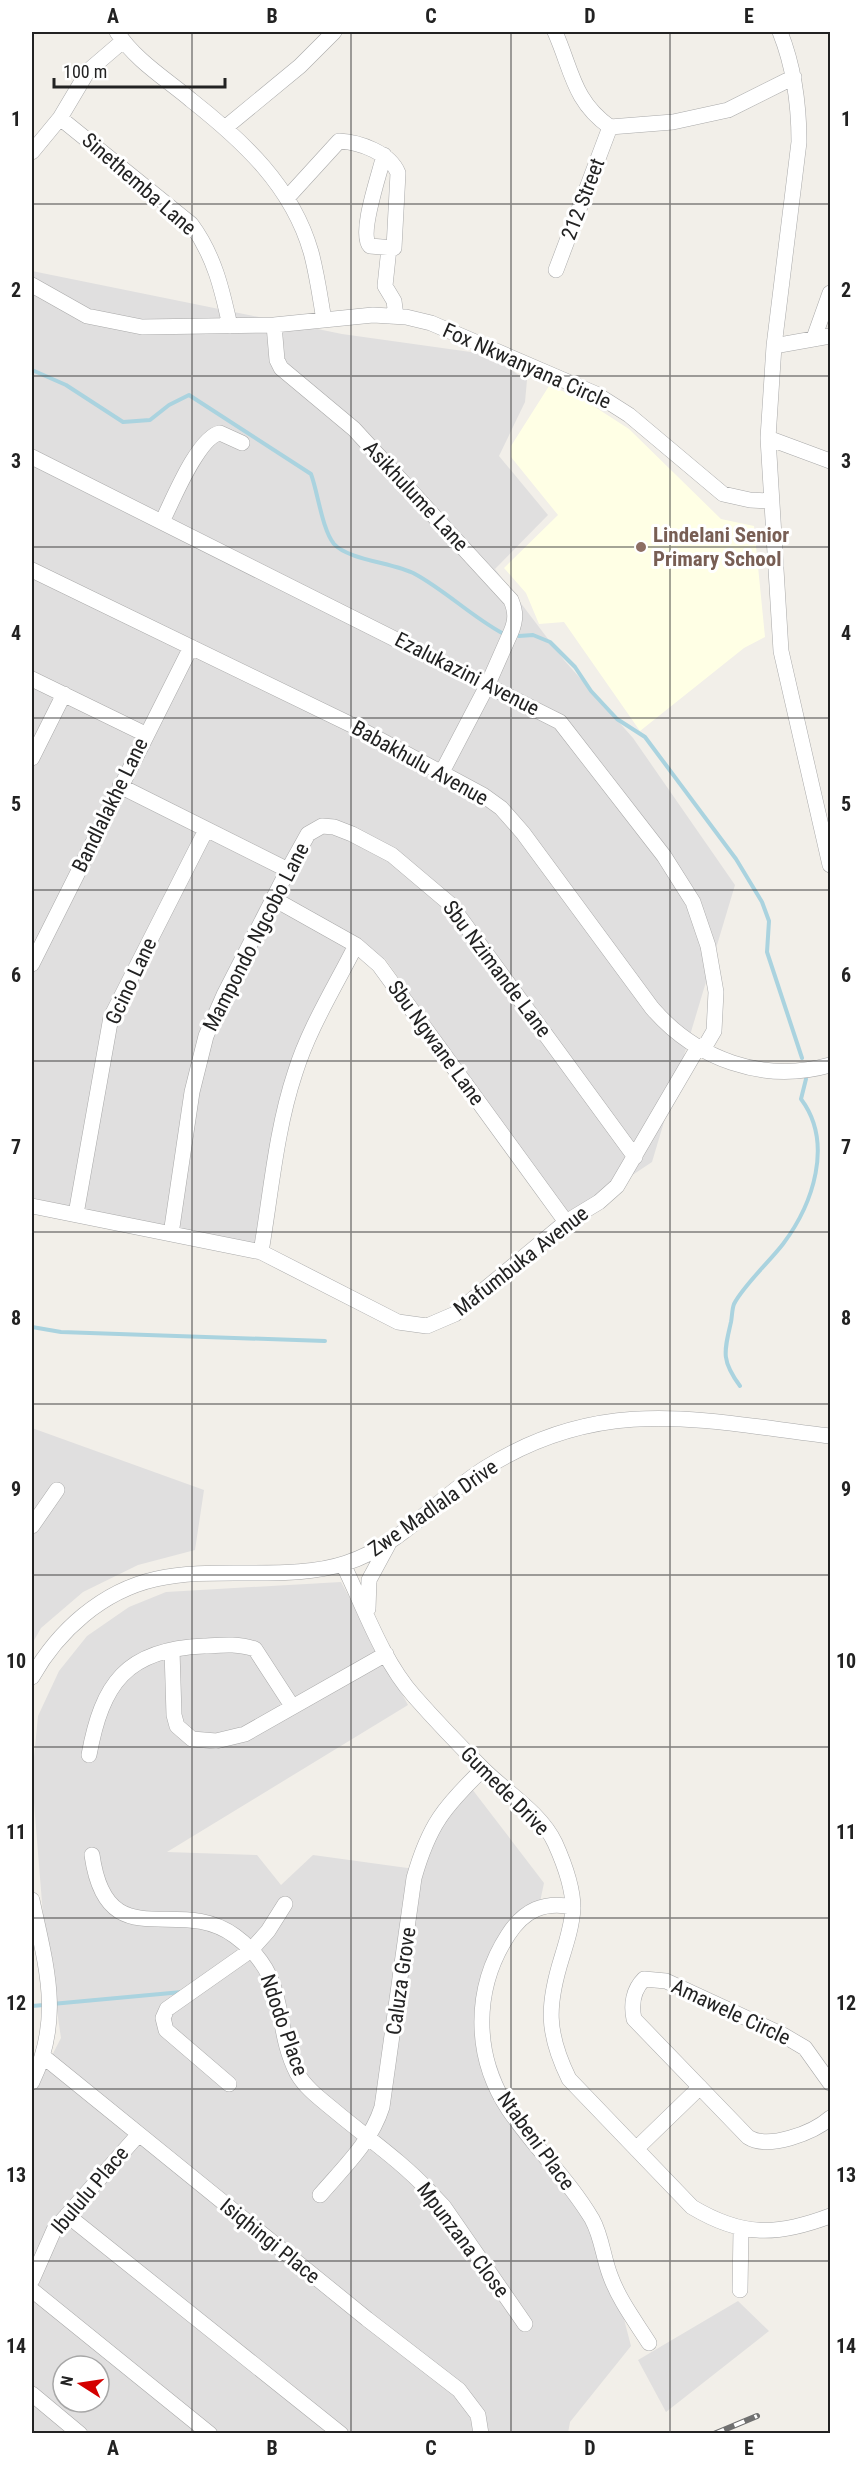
<svg xmlns="http://www.w3.org/2000/svg" width="862" height="2465" font-family="'Roboto Condensed',sans-serif">
<style>
.residential{fill:#e0dfdf;fill-rule:evenodd}
.education{fill:#ffffe5}
.lines{fill:none;stroke-linecap:round;stroke-linejoin:round}
.stream{stroke:#aad3df;stroke-width:4}
.minor-casing{stroke:#a9a9a9;stroke-width:16}
.minor{stroke:#fff;stroke-width:15}
.rail-casing{stroke:#707070;stroke-width:6}
.rail{stroke:#fff;stroke-width:4;stroke-dasharray:11;stroke-linecap:butt}
.grid{fill:none;stroke:#222;stroke-width:1.5;stroke-opacity:0.55}
.education-dot{fill:#8d6e63;stroke:#fff;stroke-width:2}
.labels{text-anchor:middle;stroke-width:6;stroke-linejoin:round;paint-order:stroke}
.street-label{font-size:21px;fill:#222;stroke:#fff}
.education-label{font-size:21px;font-weight:bold;fill:#785e54;stroke:#fff;text-anchor:start}
.neatline{fill:none;stroke:#222;stroke-width:2}
.grid-label{font-size:20px;text-anchor:middle;font-weight:bold;fill:#222}
</style>
<rect width="100%" height="100%" fill="#f2efe9"/>
<path class="residential" d="M32 271 342 334 485 354 527 380 525 402 499 456 548 515 495 569 564 660 633 738 735 885 652 1162 568 1218 386 960 354 939 284 1085 257 1246 32 1198Z
M32 1428 204 1490 195 1550 138 1565 83 1592 41 1628 32 1644Z
M341 1582 408 1705 167 1852 257 1855 281 1885 313 1855 422 1870 434 1837 451 1809 472 1789 544 1883 537 1916 515 1934 496 1970 487 2004V2033L494 2058 506 2091 596 2211 631 2346 570 2422 568 2433H32V2094L61 2038 43 1915 32 1778 38 1716 59 1671 87 1636 129 1607 166 1592ZM63 2366H99V2402H63Z
M738 2301 769 2331 666 2412 638 2360Z"/>
<path class="education" d="M549 386 581 398 629 429 721 519 754 526 765 637 744 648 640 731 564 622 539 624 526 593 504 568 558 515 511 457V446Z"/>
<g class="lines">
<path class="stream" d="M32 370 66 385 123 422 150 420 169 405 189 395 311 474C318 493 322 529 334 544 348 560 395 563 415 574 446 591 471 616 502 633
M519 636 533 635 550 642 575 667 591 691 617 719 645 737 736 859 762 902 769 921 767 952 802 1058
M32 1327 61 1332 325 1341
M740 1386C721 1360 724 1352 731 1322 732 1317 732 1309 734 1304 743 1286 770 1261 783 1244 813 1204 834 1143 801 1099L806 1079
M52 2004 182 1992
M32 2006 44 2005"/>
<g class="minor-casing">
<path id="minor" d="M117 32C135 60 166 79 191 100 243 141 292 186 311 252 317 274 320 297 324 320
M555 32C572 70 573 101 610 127L673 122 728 110 794 77
M780 32C794 67 799 103 799 142L774 346 768 438 781 651 830 865
M60 118 191 224C214 255 222 289 230 326
M226 127 300 66 334 32
M32 152 60 118 88 71 123 41
M287 198 339 141C360 142 390 153 398 173L394 248 370 246C358 234 380 173 384 155
M389 248 385 286 394 301 396 316
M556 270 610 127
M32 285 87 316 142 327 274 325 373 315 406 317 431 323 596 394 629 415 723 494 750 500 771 501
M274 325 277 360 281 368 354 429 511 600C516 612 516 620 511 632L488 684 442 772
M814 338 830 293
M774 346 830 336
M768 438 830 461
M32 457 560 722 664 856 693 902 708 946 716 992 714 1031 707 1043 697 1049 617 1186 599 1202 566 1222 455 1314 427 1326 398 1322 261 1252 32 1206
M162 522C172 502 198 437 220 433L242 443
M32 570 360 729 483 795 501 808 523 833 652 1008C696 1059 763 1084 830 1065
M32 679 145 734
M32 758 64 694
M120 786 288 870
M274 899 356 945 379 965 566 1222
M32 964 191 647
M76 1214 111 1017 206 830
M171 1234 192 1092 206 1036 224 995 288 870 308 834 322 826 334 827 352 834 392 855 450 904 635 1157
M261 1252C271 1193 276 1130 295 1073 309 1028 335 987 356 945
M32 1526 57 1490
M343 1564C364 1607 382 1660 414 1696 436 1721 459 1745 483 1769 506 1792 541 1813 555 1843 564 1863 573 1886 573 1908 572 1925 567 1941 562 1957 547 2005 546 2032 569 2079L692 2207C742 2237 777 2236 830 2216
M368 1609 369 1580 388 1545
M172 1650 174 1715 177 1726 192 1739 216 1741 245 1734 386 1654
M32 1677C58 1631 102 1591 156 1579 187 1572 219 1573 251 1573 282 1573 316 1573 346 1563 402 1545 438 1497 487 1467 605 1394 703 1421 830 1436
M89 1755C102 1684 126 1649 204 1646 221 1645 238 1643 255 1649L292 1706
M92 1855C107 1960 178 1893 235 1936 292 1978 271 2022 297 2073 306 2089 322 2100 335 2111 366 2137 401 2161 429 2191L444 2207 525 2324
M32 1900C46 1966 63 2018 32 2082
M573 1907C544 1901 524 1910 508 1935 473 1989 473 2056 509 2110 535 2148 569 2180 592 2219 602 2237 603 2257 610 2275 619 2300 635 2321 649 2343
M44 2057 367 2319 459 2390 478 2415 481 2434
M830 2083 805 2048 783 2035 666 1981 644 1979C633 1990 631 2005 634 2019L748 2137C768 2150 813 2133 830 2118
M229 2084 166 2030 163 2018 167 2009 251 1950 268 1931 285 1904
M636 2149 700 2087
M320 2195C344 2167 371 2142 382 2107L414 1878C429 1825 444 1807 483 1769
M67 2215 341 2434
M32 2280 54 2230 138 2135
M32 2290 210 2434
M740 2290 741 2230
M32 2394 80 2434"/>
</g>
<use href="#minor" class="minor"/>
<g class="rail-casing">
<path id="rail" d="M714 2434 757 2416"/>
</g>
<use href="#rail" class="rail"/>
</g>
<path class="grid" d="M192 32V2434M351 32V2434M511 32V2434M670 32V2434M32 204H830M32 376H830M32 547H830M32 718H830M32 890H830M32 1061H830M32 1232H830M32 1404H830M32 1575H830M32 1747H830M32 1918H830M32 2089H830M32 2261H830"/>
<circle class="education-dot" cx="641" cy="547" r="6"/>
<g class="labels">
<g class="street-label">
<text transform="translate(139 184) rotate(41)" y="7">Sinethemba Lane</text>
<text transform="translate(583 199) rotate(-69)" y="7">212 Street</text>
<text transform="translate(527 366) rotate(24)" y="7">Fox Nkwanyana Circle</text>
<text transform="translate(416 496) rotate(47)" y="7">Asikhulume Lane</text>
<text transform="translate(467 674) rotate(27)" y="7">Ezalukazini Avenue</text>
<text transform="translate(420 763) rotate(29)" y="7">Babakhulu Avenue</text>
<text transform="translate(110 805) rotate(-64)" y="7">Bandlalakhe Lane</text>
<text transform="translate(256 937) rotate(-63)" y="7">Mampondo Ngcobo Lane</text>
<text transform="translate(497 969) rotate(53)" y="7">Sbu Nzimande Lane</text>
<text transform="translate(131 981) rotate(-65)" y="7">Gcino Lane</text>
<text transform="translate(436 1043) rotate(54)" y="7">Sbu Ngwane Lane</text>
<text transform="translate(521 1261) rotate(-38)" y="7">Mafumbuka Avenue</text>
<text transform="translate(433 1508) rotate(-35)" y="7">Zwe Madlala Drive</text>
<text transform="translate(505 1791) rotate(45)" y="7">Gumede Drive</text>
<text transform="translate(401 1981) rotate(-82)" y="7">Caluza Grove</text>
<text transform="translate(731 2012) rotate(25)" y="7">Amawele Circle</text>
<text transform="translate(284 2025) rotate(71)" y="7">Ndodo Place</text>
<text transform="translate(536 2141) rotate(54)" y="7">Ntabeni Place</text>
<text transform="translate(90 2190) rotate(-50)" y="7">Ibululu Place</text>
<text transform="translate(463 2240) rotate(53)" y="7">Mpunzana Close</text>
<text transform="translate(270 2241) rotate(39)" y="7">Isiqhingi Place</text>
</g>
<g class="education-label">
<text x="653" y="542">Lindelani Senior<tspan x="653" dy="24">Primary School</tspan></text>
</g>
</g>
<rect width="862" height="2465" fill="none" stroke="#ffffff" stroke-width="66"/>
<g transform="translate(81 2384) rotate(282)"><circle r="28" fill="#ffffff" stroke="#a7a7a7" stroke-width="1.5"/>
<path d="M0-4.5L10 22L0 15L-10 22Z" fill="#d40000"/>
<text y="-9" font-size="16" font-weight="bold" text-anchor="middle" fill="#222222">N</text>
</g>
<path d="M54 78v9h171v-9" fill="none" stroke="#222222" stroke-width="3"/>
<text x="63" y="78" font-size="18" fill="#222222" stroke="#ffffff" stroke-width="4.5" paint-order="stroke">100 m</text>
<rect x="33" y="33" width="796" height="2399" class="neatline"/>
<g class="grid-label">
<text x="113" y="23">A</text>
<text x="272" y="23">B</text>
<text x="431" y="23">C</text>
<text x="590" y="23">D</text>
<text x="749" y="23">E</text>
<text x="16" y="126">1</text>
<text x="846" y="126">1</text>
<text x="16" y="297">2</text>
<text x="846" y="297">2</text>
<text x="16" y="468">3</text>
<text x="846" y="468">3</text>
<text x="16" y="640">4</text>
<text x="846" y="640">4</text>
<text x="16" y="811">5</text>
<text x="846" y="811">5</text>
<text x="16" y="982">6</text>
<text x="846" y="982">6</text>
<text x="16" y="1154">7</text>
<text x="846" y="1154">7</text>
<text x="16" y="1325">8</text>
<text x="846" y="1325">8</text>
<text x="16" y="1496">9</text>
<text x="846" y="1496">9</text>
<text x="16" y="1668">10</text>
<text x="846" y="1668">10</text>
<text x="16" y="1839">11</text>
<text x="846" y="1839">11</text>
<text x="16" y="2010">12</text>
<text x="846" y="2010">12</text>
<text x="16" y="2182">13</text>
<text x="846" y="2182">13</text>
<text x="16" y="2353">14</text>
<text x="846" y="2353">14</text>
<text x="113" y="2455">A</text>
<text x="272" y="2455">B</text>
<text x="431" y="2455">C</text>
<text x="590" y="2455">D</text>
<text x="749" y="2455">E</text>
</g>
</svg>
